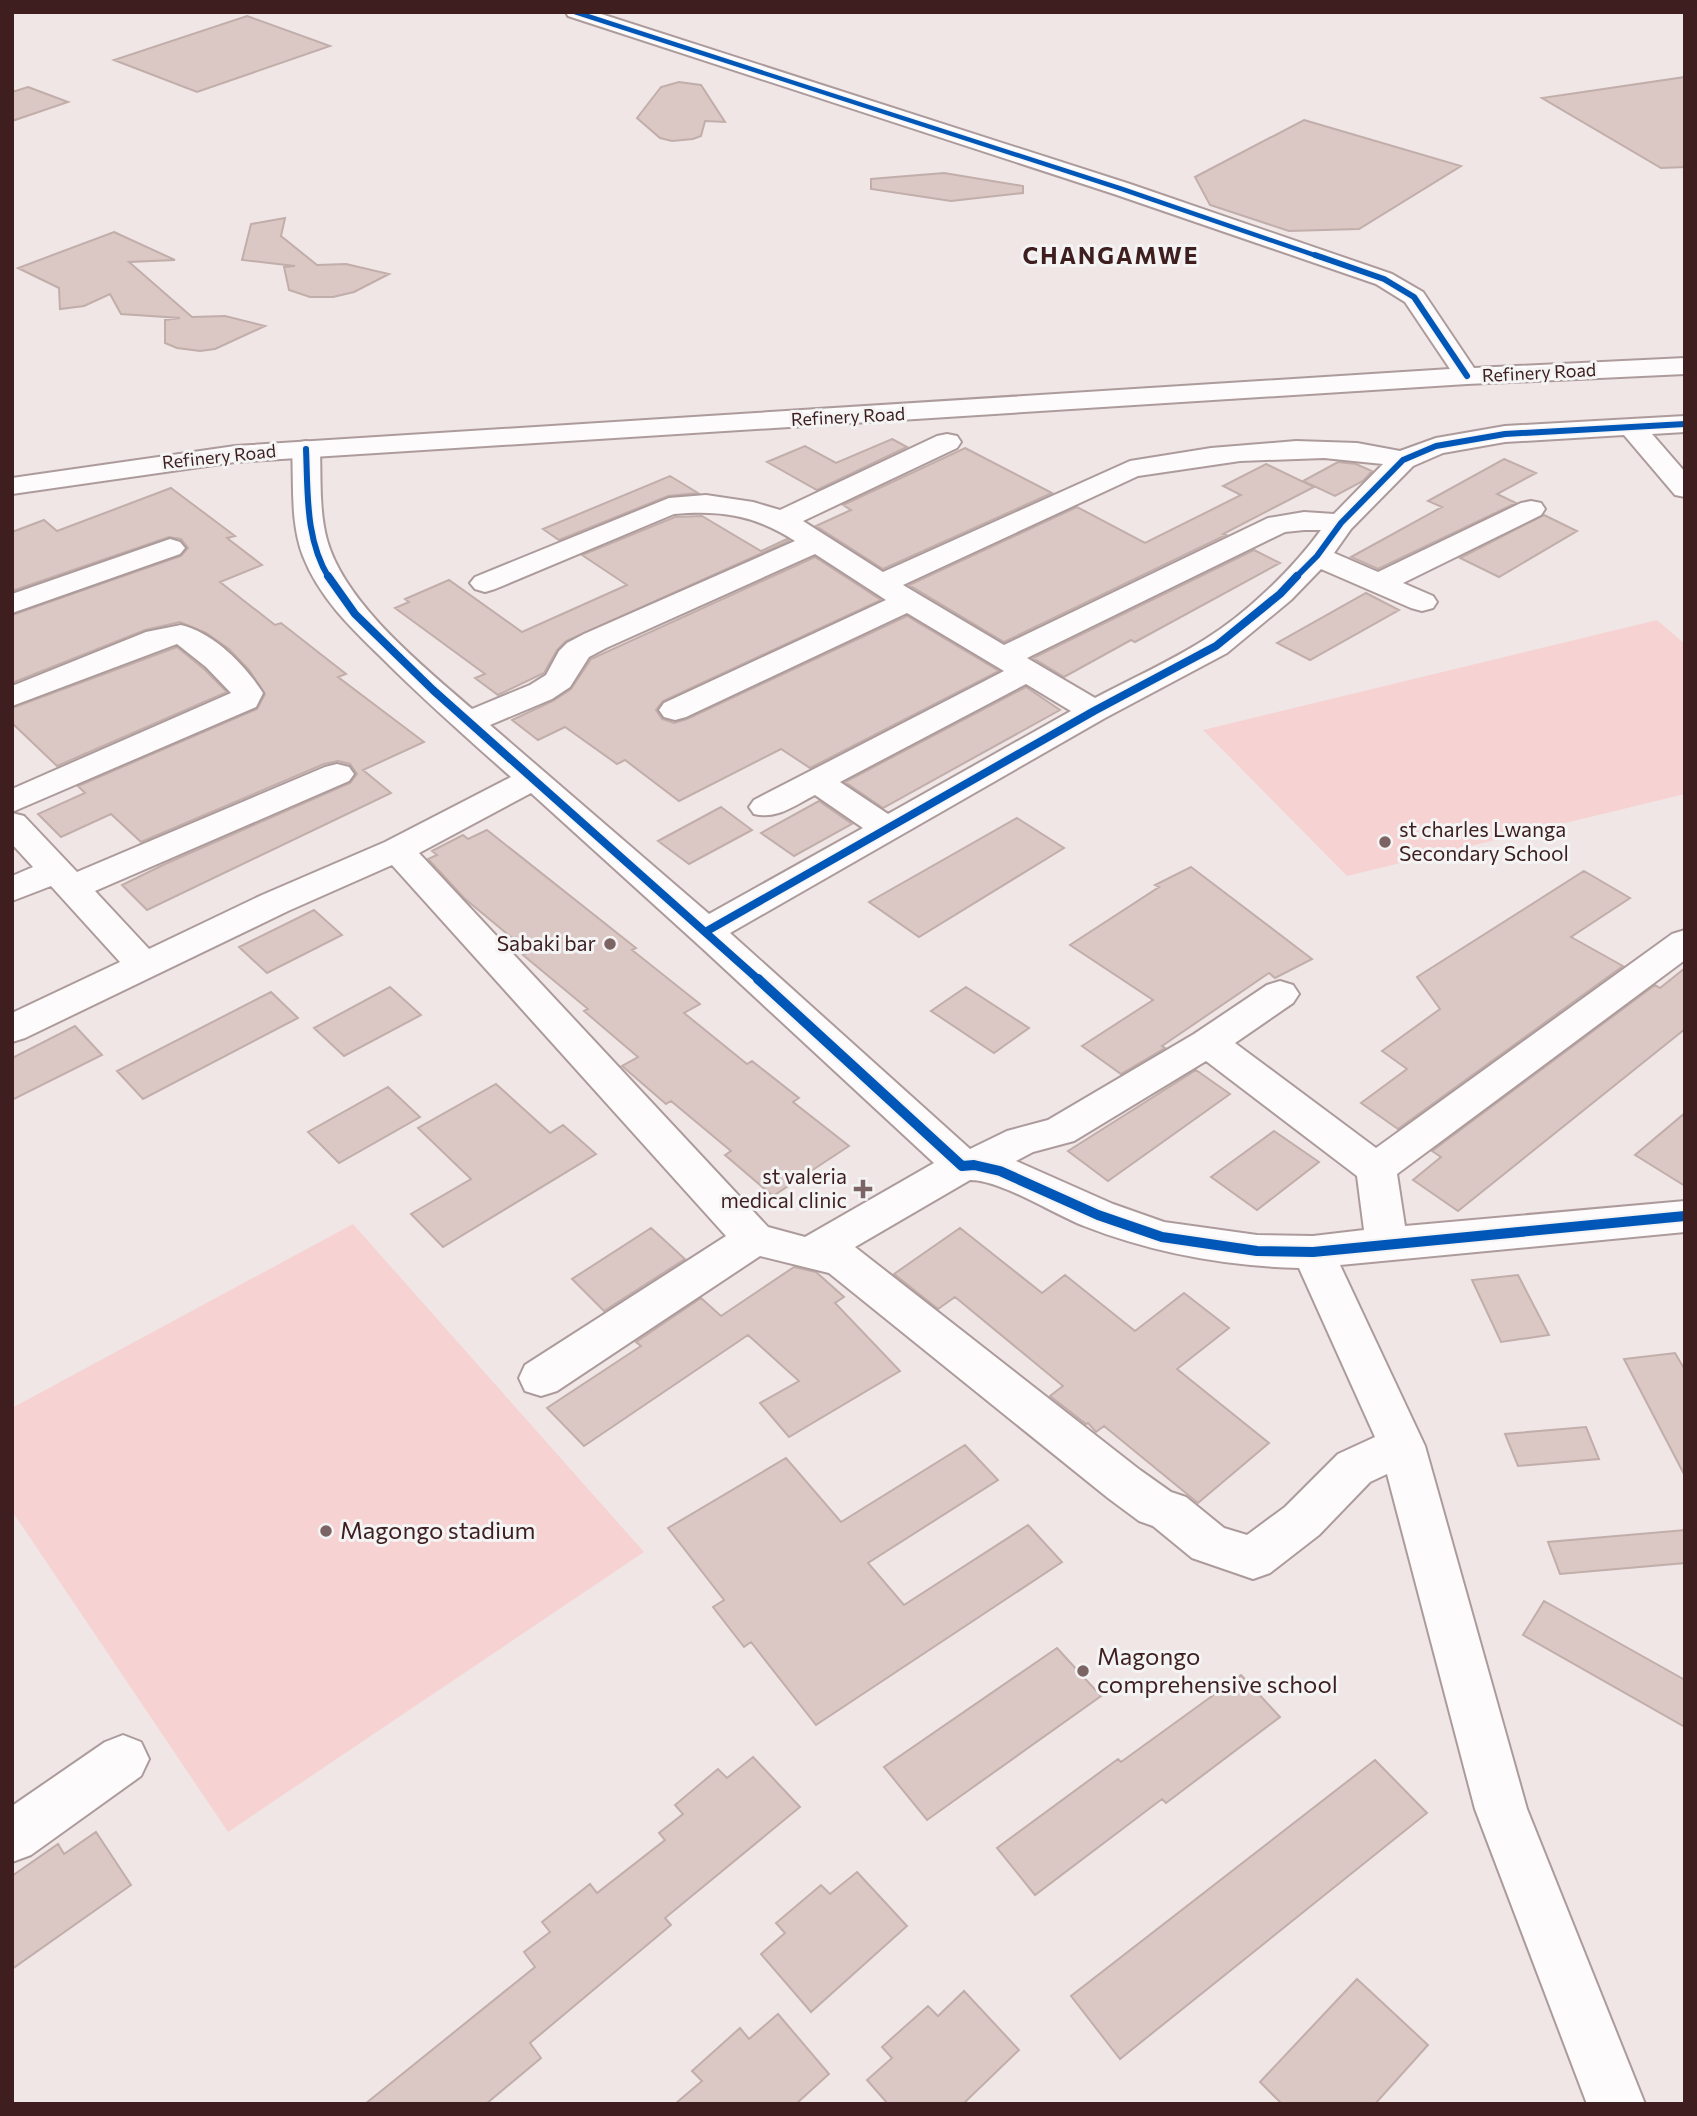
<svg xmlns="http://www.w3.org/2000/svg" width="1697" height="2116" font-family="Commissioner,sans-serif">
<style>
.green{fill:#f7d2d2}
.building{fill:#dbc7c3;stroke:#c1aeaa;stroke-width:2}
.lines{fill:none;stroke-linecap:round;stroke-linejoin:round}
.street-casing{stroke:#ad9b9c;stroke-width:4}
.secondary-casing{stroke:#ad9b9c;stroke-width:4}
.street{fill:#fdfbfb;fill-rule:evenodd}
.secondary{fill:#fdfbfb;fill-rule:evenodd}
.cycleway-far3-casing{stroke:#f4f4f4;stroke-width:7}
.cycleway-far2-casing{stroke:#f4f4f4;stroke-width:9}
.cycleway-far1-casing{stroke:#f4f4f4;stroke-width:11}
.cycleway-casing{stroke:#f4f4f4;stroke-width:14}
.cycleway-far3{stroke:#0057b8;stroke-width:4.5}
.cycleway-far2{stroke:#0057b8;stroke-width:6}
.cycleway-far1{stroke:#0057b8;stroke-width:8}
.cycleway{stroke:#0057b8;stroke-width:10}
.poi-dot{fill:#7c6465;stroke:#f4f4f4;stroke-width:2.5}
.labels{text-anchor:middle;stroke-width:6;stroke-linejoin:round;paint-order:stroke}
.far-street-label{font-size:18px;fill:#3e1e1f;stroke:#f4f4f4}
.poi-label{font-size:21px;fill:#3e1e1f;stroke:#f4f4f4;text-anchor:end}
.far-district-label{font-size:23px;font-weight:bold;letter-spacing:2px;fill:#3e1e1f;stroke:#f4f4f4}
.near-poi-label{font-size:24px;fill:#3e1e1f;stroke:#f4f4f4;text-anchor:start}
</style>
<rect width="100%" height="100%" fill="#f0e6e6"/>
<path class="green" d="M1657 620 1685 644V794L1347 876 1203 730Z
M353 1224 644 1552 228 1832 12 1511V1408Z"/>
<path class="building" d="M247 16 330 46 197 92 114 60Z
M1685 77V167L1661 168 1542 98Z
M679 82 701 85 725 122 705 121 701 136 693 139 672 141 660 138 637 118 661 87Z
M28 87 68 102 12 121V92Z
M1304 120 1461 166 1359 229 1289 231 1210 205 1195 177Z
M944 173 1023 186V193L951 201 871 189V179Z
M285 218 281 236 317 265 346 264 389 274 354 292 333 297H310L289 290 284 267 295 266 242 260 251 224Z
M114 232 175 260 129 262 192 317 225 316 265 326 215 349 200 351 177 348 165 343V320L180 318 121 314 110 294 84 306 60 309 59 288 18 268Z
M892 439 907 447 817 490 767 462 805 446 836 463Z
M965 448 1052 493 883 569 816 526 851 510 843 505Z
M1504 459 1536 473 1497 494 1516 503 1378 569 1351 557 1442 507 1428 501Z
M1338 462 1356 464 1372 471 1363 481 1335 496 1303 481Z
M1266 464 1314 487 1223 534 1226 535 1004 642 909 585 1077 507 1145 543 1241 495 1223 486Z
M670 476 698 493 668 496 559 540 543 529Z
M171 488 235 536 227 538 262 565 220 582 275 625 281 623 346 674 338 677 424 742 363 770 391 793 147 910 122 885 165 864 350 783 357 774 350 764 338 761 324 764 141 842 111 814 61 837 38 814 85 793 78 786 257 709 265 694 249 670 229 649 206 633 180 622 145 630 12 683V615L181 556 188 548 181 539 169 537 12 591V532L44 520 57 531Z
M1544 515 1577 531 1499 577 1460 558Z
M702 516 761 551 787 539 789 541 566 641 557 650 544 673 498 695 475 678 485 674 395 608 409 602 405 599 449 580 522 632 627 585 582 555 675 517Z
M1254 550 1280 563 1135 642 1131 640 1064 677 1033 658Z
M815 557 881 600 663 701 656 710 662 719 674 723 687 719 907 616 999 671 810 768 781 749 679 801 625 760 617 764 565 727 538 740 512 720 553 701 571 689 591 659Z
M1366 593 1399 610 1310 660 1277 643Z
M177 647 204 669 227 692 57 766 12 723V708Z
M1026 687 1060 710 883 808 845 782Z
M819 801 852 824 794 856 761 833Z
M721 807 752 830 689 864 658 841Z
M1017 818 1064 848 919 937 869 902Z
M487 830 636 948 632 950 700 1004 684 1013 747 1064 752 1061 799 1098 793 1102 849 1146 773 1196 725 1155 731 1151 671 1101 666 1104 622 1066 638 1057 584 1011 588 1009 523 955 529 952 464 898 428 859 437 855 432 851 463 835 468 839Z
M1191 867 1312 959 1275 978 1269 973 1162 1046 1165 1048 1121 1074 1082 1046 1153 1000 1070 945 1159 887 1155 885Z
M1584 871 1630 898 1571 937 1623 966 1398 1129 1361 1103 1407 1069 1382 1051 1440 1009 1417 977Z
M314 910 342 935 267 973 239 947Z
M1685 968V1029L1458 1211 1413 1180 1441 1157 1432 1151 1655 985 1660 988Z
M390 987 421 1015 344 1056 314 1028Z
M966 987 1029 1028 994 1053 931 1011Z
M271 992 298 1018 143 1099 117 1071Z
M75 1026 102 1055 12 1100V1058Z
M1196 1070 1230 1094 1108 1181 1068 1151Z
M496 1084 550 1133 563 1125 596 1154 443 1247 411 1214 471 1179 418 1128Z
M388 1087 420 1117 339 1163 308 1132Z
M1685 1113V1186L1635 1155Z
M1274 1131 1319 1162 1257 1210 1211 1177Z
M651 1228 685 1259 604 1311 572 1279Z
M960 1228 1042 1293 1065 1275 1135 1331 1184 1293 1229 1328 1177 1369 1269 1443 1198 1503 1104 1426 1096 1432 1088 1423 1086 1424 1050 1396 1063 1386 955 1297 938 1309 894 1274Z
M794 1267 816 1272 844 1297 835 1303 900 1371 789 1437 760 1403 799 1381 748 1335 584 1446 547 1408 641 1346 636 1342 701 1298 721 1316Z
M1518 1275 1549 1335 1501 1342 1472 1280Z
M1675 1353 1685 1370V1476L1624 1359Z
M1586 1427 1599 1459 1518 1466 1505 1434Z
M965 1445 998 1480 868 1563 904 1605 1028 1525 1062 1562 816 1725 751 1642 744 1647 713 1607 724 1600 668 1528 786 1458 841 1522Z
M1685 1530V1563L1560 1574 1548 1542Z
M1544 1601 1685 1680V1727L1523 1635Z
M1057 1648 1101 1696 927 1820 884 1767Z
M1241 1675 1280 1717 1166 1803 1162 1799 1035 1895 997 1848 1118 1759 1121 1762Z
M753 1757 800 1807 665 1918 671 1925 530 2043 541 2058 486 2104H365L535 1967 524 1952 550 1932 542 1922 590 1884 597 1893 665 1840 659 1833 683 1814 675 1805 718 1769 727 1778Z
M1375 1760 1427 1813 1120 2059 1071 1996Z
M96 1832 131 1885 12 1969V1876L58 1844 64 1854Z
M857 1872 907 1926 811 2012 761 1954 785 1933 776 1923 821 1885 830 1894Z
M1357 1979 1428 2045 1375 2104H1282L1260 2082Z
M964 1991 1019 2050 963 2104H888L867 2080 892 2058 882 2047 928 2006 938 2016Z
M778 2014 829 2074 796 2104H675L702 2081 692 2071 740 2028 749 2039Z"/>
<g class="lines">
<g class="street-casing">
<path id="street" d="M1685 416V432L1652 434 1685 472V497L1675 495 1624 435 1505 442 1443 453 1413 466 1351 529 1334 553 1378 572 1521 503 1531 501 1541 503 1545 509 1541 515 1403 583 1433 596 1437 602 1433 608 1422 611 1411 608 1321 569 1291 600 1227 653 1105 718 730 933 970 1149 1007 1131 1048 1120 1194 1034 1267 985 1280 981 1293 985 1299 994 1293 1003 1235 1043 1376 1148 1672 934 1685 930V960L1397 1174 1405 1226 1685 1201V1232L1340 1265 1425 1446 1527 1809 1645 2104H1587L1475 1809 1387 1474 1370 1482 1319 1535 1270 1573 1253 1579 1192 1558 1153 1526 1139 1521 1108 1498 829 1273 760 1256 557 1391 541 1396 525 1391 519 1378 525 1365 726 1236 392 865 288 911 25 1038 12 1042V1013L120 962 51 886 12 901V876L33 867 12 844V813L24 816 77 872 325 767 337 764 349 767 354 774 349 781 95 891 149 949 262 895 385 842 511 777C466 737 424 700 381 657 350 627 319 597 303 556 290 522 294 484 292 449L296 443 306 441 316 443 320 449C321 479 319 511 327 540 345 604 423 666 472 709L530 685 546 675 559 651 567 643 584 634 795 541C755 515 721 510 674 514L495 589 485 592 475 589 470 583 475 577 669 498 706 495 753 502 780 510 937 436 947 434 957 436 961 442 957 448 803 521 883 572 1130 461 1211 448 1296 441 1357 443 1400 451 1436 438 1505 426ZM1324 458 1383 464 1334 514 1304 512 1268 518 1004 645 903 585 1138 476 1240 461ZM1304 530H1321C1293 569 1245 615 1204 640 1169 662 1131 679 1095 698L1027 658 1285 532ZM815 554 886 600 664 703 659 710 664 717 675 720 686 717 907 613 1004 671 754 800 749 807 754 814C777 820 795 805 815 795L863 828 709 914 490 725 552 699 570 687 589 657 606 648ZM1026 684 1071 711 888 814 840 782ZM531 793 703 949 934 1163 805 1237 768 1227 419 853ZM1206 1061 1357 1176 1364 1230 1313 1236 1257 1235 1164 1222 1113 1204 1016 1161 1033 1152 1074 1141ZM970 1180C1001 1180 1053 1214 1084 1226 1153 1253 1225 1266 1299 1268L1375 1437 1338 1454 1285 1507 1247 1535 1224 1528 1186 1497 1171 1492 1140 1470 855 1247Z
M170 539 180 542 185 548 180 554 12 613V594Z
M181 625C214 633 245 665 263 693L256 707 12 812V789L231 693 206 667 177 644 12 706V686L146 632Z
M123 1735 141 1742 149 1759 141 1776 31 1855 12 1862V1806L105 1742Z"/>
</g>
<g class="secondary-casing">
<path id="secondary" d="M566 12H595L1130 184 1392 274 1423 292 1474 368 1685 358V374L1467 384 235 462 12 494V478L235 446 1450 369 1405 302 1376 284 1114 194 568 16Z"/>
</g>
<use href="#street" class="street"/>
<use href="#secondary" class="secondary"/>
<g class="cycleway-far3-casing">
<path id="cycleway-far3" d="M575 12 1122 189 1320 257"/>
</g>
<g class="cycleway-far2-casing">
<path id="cycleway-far2" d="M1315 255 1384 279 1414 297 1467 376
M306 449C308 493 305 539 329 578
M1295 578 1317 556 1341 523 1403 460 1436 446 1505 434 1685 424"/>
</g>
<g class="cycleway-far1-casing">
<path id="cycleway-far1" d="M328 576 355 614 433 690 760 981
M707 931 1094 711 1216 646 1280 594 1297 576"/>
</g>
<g class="cycleway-casing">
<path id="cycleway" d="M758 979 962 1166 974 1165 1000 1171 1098 1215 1162 1237 1257 1251 1313 1252 1685 1216"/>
</g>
<use href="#cycleway-far3" class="cycleway-far3"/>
<use href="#cycleway-far2" class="cycleway-far2"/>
<use href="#cycleway-far1" class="cycleway-far1"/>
<use href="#cycleway" class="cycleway"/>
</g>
<g class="poi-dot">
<circle cx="1385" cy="842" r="7"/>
<circle cx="610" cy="944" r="7"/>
<path d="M859.5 1178.5h7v7h7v7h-7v7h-7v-7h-7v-7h7z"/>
<circle cx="326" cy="1531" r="7"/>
<circle cx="1083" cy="1671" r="7"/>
</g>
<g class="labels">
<g class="far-street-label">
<text transform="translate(1539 373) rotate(-3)" y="6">Refinery Road</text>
<text transform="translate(848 417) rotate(-3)" y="6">Refinery Road</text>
<text transform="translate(219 457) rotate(-6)" y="6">Refinery Road</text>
</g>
<g class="poi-label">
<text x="1399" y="837" text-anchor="start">st charles Lwanga<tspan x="1399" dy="24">Secondary School</tspan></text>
<text x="596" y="951">Sabaki bar</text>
<text x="847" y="1184">st valeria<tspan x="847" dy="24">medical clinic</tspan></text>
</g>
<g class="far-district-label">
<text x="1111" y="264">CHANGAMWE</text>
</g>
<g class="near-poi-label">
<text x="340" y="1539">Magongo stadium</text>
<text x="1097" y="1665">Magongo<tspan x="1097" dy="28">comprehensive school</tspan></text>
</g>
</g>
<rect width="1697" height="2116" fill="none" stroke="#3e1e1f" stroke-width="28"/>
</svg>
